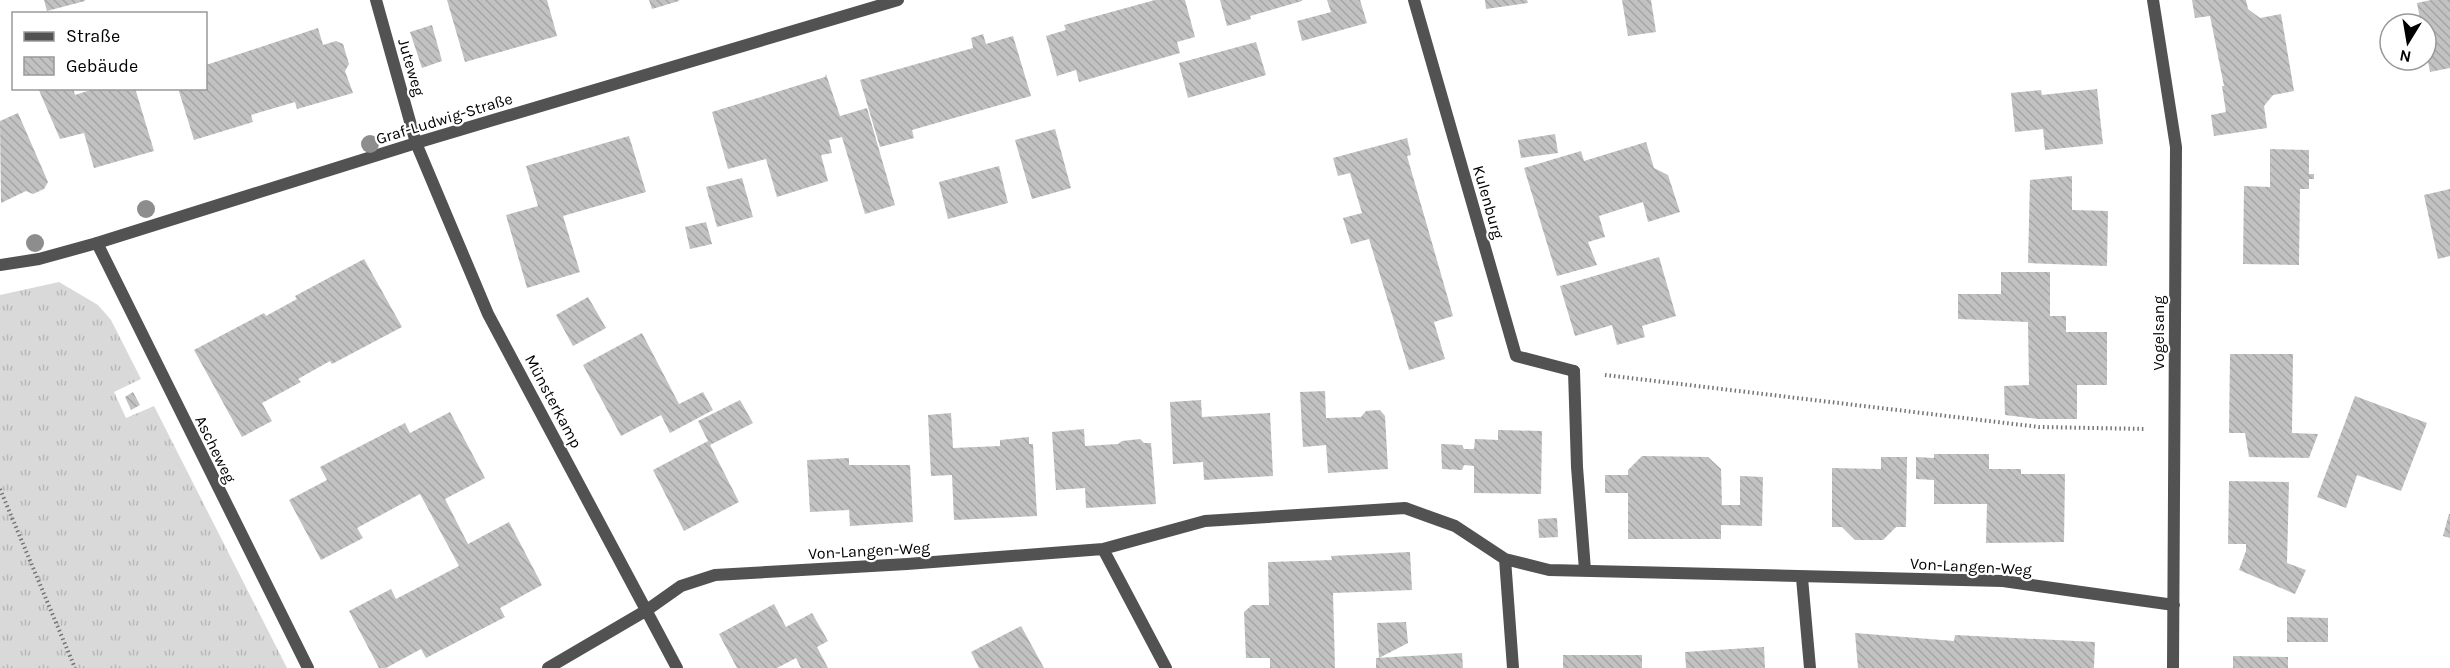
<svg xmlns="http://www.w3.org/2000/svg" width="2450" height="668" font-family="Karla,sans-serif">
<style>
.grass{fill:url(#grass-tufts)}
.building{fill:url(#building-back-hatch)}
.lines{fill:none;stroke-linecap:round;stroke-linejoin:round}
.path{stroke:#747474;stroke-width:4;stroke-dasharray:1.5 3;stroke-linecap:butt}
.service{stroke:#525252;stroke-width:12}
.minor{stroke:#525252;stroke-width:12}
.tree{fill:#8d8d8d}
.labels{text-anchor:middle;stroke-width:4.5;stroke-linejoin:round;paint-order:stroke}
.street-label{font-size:16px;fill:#000;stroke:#fff}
</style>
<defs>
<pattern id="grass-tufts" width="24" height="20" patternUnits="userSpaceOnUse" patternTransform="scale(1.5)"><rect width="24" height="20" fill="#d9d9d9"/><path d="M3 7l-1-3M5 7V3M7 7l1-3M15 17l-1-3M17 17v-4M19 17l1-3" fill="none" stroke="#b8b8b8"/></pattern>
<pattern id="building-back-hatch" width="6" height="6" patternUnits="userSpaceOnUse" patternTransform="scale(1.5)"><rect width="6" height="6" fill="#c2c2c2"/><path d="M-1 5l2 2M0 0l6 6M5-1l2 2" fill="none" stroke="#a5a5a5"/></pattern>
</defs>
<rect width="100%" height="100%" fill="#fff"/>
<path class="grass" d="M59 282 98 305 111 320 141 379 114 392 126 418 154 406 287 668H0V295Z"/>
<path class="building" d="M44 0H85V1L47 11Z
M447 0H547L557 36 465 62Z
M649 0H679V1L652 9Z
M1155 0H1185L1195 37 1177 42 1180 53 1079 82 1076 70 1057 76 1046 36 1066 30 1064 25Z
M1220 0H1302V1L1250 16 1251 19 1227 26Z
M1327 0H1360L1367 23 1302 41 1297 21 1331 12Z
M1485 0H1527L1528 3 1486 9Z
M1622 0H1651L1656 32 1628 36Z
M2192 0H2246L2248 9 2260 18 2281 14 2294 91 2273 95 2264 106 2267 128 2214 136 2211 115 2226 112 2222 86H2224L2210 16 2195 18Z
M2431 0H2450V68L2430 72 2426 51V24H2421L2417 3Z
M432 25 442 61 422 68 410 32Z
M318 28 323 45 336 41 343 44 349 64 345 71 353 93 297 109 295 102 251 115 253 122 194 140 178 88H206V65Z
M983 34 986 44 1013 36 1031 96 912 130 914 138 880 147 860 80 973 48 971 38Z
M1256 42 1266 75 1188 98 1179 63Z
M826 74 840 116 867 108 895 205 865 214 842 137 829 140 832 153 821 155 828 181 777 197 766 159 728 169 712 112 825 77Z
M38 88H73L75 95 97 88H135L154 151 94 168 84 133 60 139Z
M2097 89 2103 144 2045 150 2043 129 2015 132 2011 93 2041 90 2042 95Z
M18 113 48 182 44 189 33 194 26 191 1 203 0 121Z
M1055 129 1071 188 1032 199 1015 140Z
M1555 134 1558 153 1521 158 1518 140Z
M629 136 646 192 563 216 580 272 527 288 506 215 538 206 526 166Z
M1407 138 1411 155 1407 156 1453 316 1434 322 1445 359 1409 370 1369 239 1351 244 1343 218 1362 213 1350 173 1338 176 1333 158Z
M1646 142 1654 168 1668 175 1680 212 1648 222 1643 202 1599 216 1605 237 1588 242 1597 265 1557 276 1524 168 1581 151 1584 161Z
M2270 149 2309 150V174H2314V179H2309V189H2300L2299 265 2243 264 2244 186 2270 187Z
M999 166 1008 203 948 219 939 182Z
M2072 176V210L2108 211 2107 266 2028 263 2030 180Z
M742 178 753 217 717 227 706 187Z
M2450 189V256L2438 259 2424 195Z
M706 222 712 244 690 249 685 227Z
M1659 257 1676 316 1642 326 1645 337 1617 345 1612 325 1575 336 1560 286Z
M364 259 402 327 332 364 330 361 298 379 301 382 262 403 272 421 242 437 194 350 264 313 266 316 297 299 295 296Z
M2001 272H2050V316H2066V332H2107V385H2077V419H2039L2005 415 2004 386 2029 385 2028 322 1958 319V294H2001Z
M588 297 606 328 573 346 556 315Z
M642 333 679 404 703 392 713 410 670 433 661 415 621 436 583 365Z
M2230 354H2293L2292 433 2318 434 2309 458 2249 457 2245 433H2229Z
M1325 391 1326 418 1361 417 1366 411 1380 410 1385 416 1388 469 1328 473 1326 445 1303 447 1300 392Z
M133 392 140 405 131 410 125 397Z
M2355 396 2427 423 2401 491 2357 475 2346 508 2317 497Z
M740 400 753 423 710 445 739 502 684 531 653 470 708 441 698 421Z
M1201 400 1202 417 1270 413 1273 476 1204 480 1203 462 1173 464 1170 402Z
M450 412 485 478 445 499 468 544 509 522 542 585 500 608 505 617 426 658 421 649 386 668H379L349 611 391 589 396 599 459 566 420 494 357 528 363 538 321 560 289 500 327 480 320 467 405 423 410 433Z
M951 413 953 448 1000 446V440L1029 437V444H1033L1037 516 954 520 952 475 931 476 928 415Z
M1084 429 1085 446 1118 444 1122 441 1140 439 1144 443H1151L1156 504 1086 508 1085 488 1056 490 1052 432Z
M1498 430 1542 431 1541 494 1474 493V466L1464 465 1462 470 1442 469 1441 444 1462 445 1464 449H1474L1475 439 1498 440Z
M1934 454H1989V469H2021V474H2065L2064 542 1986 543 1987 504H1934V480L1916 479V457L1934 458Z
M1642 456 1708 457 1721 469 1722 505H1740V476L1763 477 1762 526 1721 525V539H1628V493H1605V475H1628V470Z
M1881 457H1907L1906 527H1896L1883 540H1855L1842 527H1832V468L1881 469Z
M849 458V465H910L913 522 850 526 849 510 810 512 807 460Z
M2229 481 2289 482 2287 563 2306 570 2295 594 2239 570 2246 551V544H2228Z
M2449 514H2450V538L2443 536Z
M1557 518 1558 537 1539 538 1538 519Z
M1410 552 1412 590 1333 593 1335 668H1270V658H1246L1244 612 1252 605H1269L1268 562 1332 560 1331 556Z
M774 604 786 627 812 613 828 641 817 647 828 668H801L796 658 777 668H737L719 634Z
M2287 617 2328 618V642H2287Z
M1406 622 1408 643 1379 658 1377 623Z
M1021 626 1044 668H979L971 652Z
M1855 633 1954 641 1955 635 2095 642 2094 668H1858Z
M1764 647 1765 668H1686L1685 652Z
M1462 653 1463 668H1376V658Z
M1563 655H1642V668H1563Z
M2233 656 2288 657V668H2233Z"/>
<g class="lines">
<path class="path" d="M1605 375 2039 427 2146 429
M0 489 75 668"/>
<path class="service" d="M97 243 308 668
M1574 371 1577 467 1585 570"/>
<path class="minor" d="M376 0 416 143 488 314 677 668
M1414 0 1516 356 1574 371
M2153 0 2176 147 2173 668
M0 265 39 259 97 243 416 143 898 0
M1103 549 1166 668
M1505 559 1513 668
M1802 578 1810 668
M548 668 647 610 681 586 715 575 907 564 1103 549 1205 521 1405 508 1455 526 1505 559 1549 570 2003 581 2174 605"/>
</g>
<g class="tree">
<circle cx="370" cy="144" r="9"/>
<circle cx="146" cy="209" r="9"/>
<circle cx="35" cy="243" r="9"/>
</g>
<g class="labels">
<g class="street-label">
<text transform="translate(412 67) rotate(74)" y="6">Juteweg</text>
<text transform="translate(444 118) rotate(-17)" y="6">Graf-Ludwig-Straße</text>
<text transform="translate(1489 202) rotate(74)" y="6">Kulenburg</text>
<text transform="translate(2158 333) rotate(-90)" y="6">Vogelsang</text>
<text transform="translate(554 401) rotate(62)" y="6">Münsterkamp</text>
<text transform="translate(216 449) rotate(64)" y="6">Ascheweg</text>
<text transform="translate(869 550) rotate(-3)" y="6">Von-Langen-Weg</text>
<text transform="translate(1971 566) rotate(3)" y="6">Von-Langen-Weg</text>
</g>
</g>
<rect x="12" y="12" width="195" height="78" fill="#ffffff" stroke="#999999" stroke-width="1.5"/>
<rect x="24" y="32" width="30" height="9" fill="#525252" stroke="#999999" stroke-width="1.5"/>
<text x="66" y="42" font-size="18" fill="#000000">Straße</text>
<rect x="24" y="57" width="30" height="18" fill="url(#building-back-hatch)" stroke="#999999" stroke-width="1.5"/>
<text x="66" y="72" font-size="18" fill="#000000">Gebäude</text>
<g transform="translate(2408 42) rotate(191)"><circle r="28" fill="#ffffff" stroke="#999999" stroke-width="1.5"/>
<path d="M0-4.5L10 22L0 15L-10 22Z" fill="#000000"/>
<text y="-9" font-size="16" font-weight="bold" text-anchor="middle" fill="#000000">N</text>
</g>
</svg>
